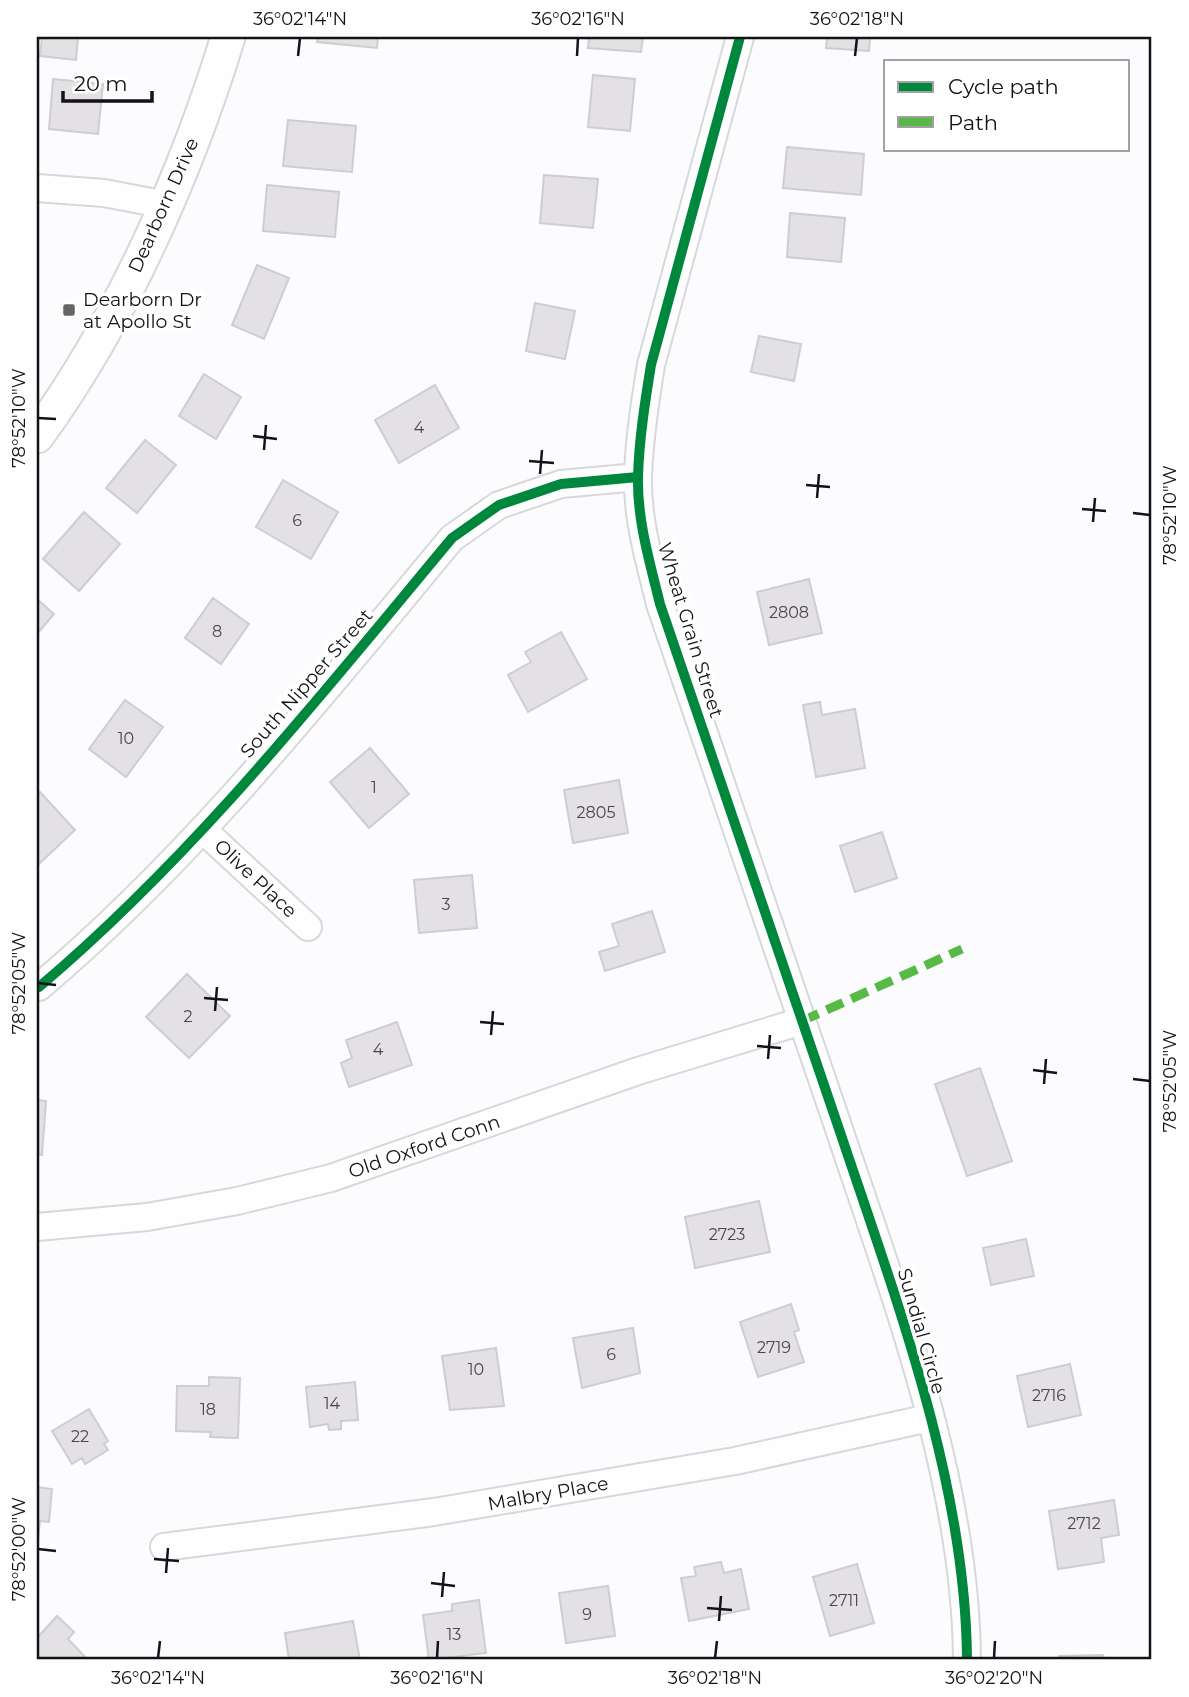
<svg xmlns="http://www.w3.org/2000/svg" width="1189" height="1697" font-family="Montserrat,sans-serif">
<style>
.building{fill:#e3e1e4;stroke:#cecdd0;stroke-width:2}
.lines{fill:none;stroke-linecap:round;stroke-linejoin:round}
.minor-casing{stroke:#d8d7da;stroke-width:30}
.tertiary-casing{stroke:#d8d7da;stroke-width:37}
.minor{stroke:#fffeff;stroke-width:26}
.tertiary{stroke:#fffeff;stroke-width:33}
.quiet{stroke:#58b947;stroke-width:9;stroke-dasharray:18 9;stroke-linecap:butt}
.cycleway-casing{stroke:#fff;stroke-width:15}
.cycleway{stroke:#00873e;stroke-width:10}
.ticks{fill:none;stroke:#141216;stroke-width:2.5}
.poi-dot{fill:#656467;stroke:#fff;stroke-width:2.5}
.labels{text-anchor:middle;stroke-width:7;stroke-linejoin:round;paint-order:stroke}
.number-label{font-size:16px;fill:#49474a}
.street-label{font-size:19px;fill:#141216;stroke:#fff}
.poi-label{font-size:19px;fill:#141216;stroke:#fff;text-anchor:start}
.neatline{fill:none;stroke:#141216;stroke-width:2.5}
.ticks-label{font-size:18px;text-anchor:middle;fill:#141216}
</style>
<rect width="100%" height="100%" fill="#fcfbfe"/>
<path class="building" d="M42 37H78L76 60 40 56Z
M318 37H378L377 48 317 42Z
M589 37H643L641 52 588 48Z
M827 37H870L869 51 826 48Z
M593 75 635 79 630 131 588 127Z
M53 79 103 84 98 134 49 129Z
M288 120 356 126 352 172 283 166Z
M787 147 864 154 861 195 783 188Z
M544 175 598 179 593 228 540 223Z
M267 185 339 192 335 237 263 231Z
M790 213 845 218 841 262 787 257Z
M257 265 289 278 264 339 232 325Z
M535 303 575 311 565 359 526 351Z
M759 336 801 344 794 381 751 372Z
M204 374 241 397 216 439 179 416Z
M435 385 459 428 399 463 375 420Z
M145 440 176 465 137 513 106 488Z
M283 480 338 512 311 559 256 527Z
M84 512 120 544 79 591 43 559Z
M809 579 822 633 769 645 757 592Z
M213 598 249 624 221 664 185 638Z
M37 599 54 614 37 634Z
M561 632 587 679 528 712 508 675 531 662 525 652Z
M125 700 163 727 126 777 89 749Z
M820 702 822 715 855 709 865 768 816 777 803 705Z
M370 748 409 794 369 828 330 782Z
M619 780 628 833 573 843 564 790Z
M40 792 75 830 37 866V795Z
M882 832 897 878 855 892 840 846Z
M472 875 477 928 419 933 414 880Z
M652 911 665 952 605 971 599 952 619 946 612 924Z
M187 974 230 1016 189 1058 146 1017Z
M397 1022 412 1065 349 1087 341 1063 352 1058 346 1040Z
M980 1068 1012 1161 967 1176 935 1084Z
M37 1100 46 1101 42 1155 37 1154Z
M759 1201 770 1252 695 1268 685 1217Z
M1026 1239 1034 1276 991 1285 983 1248Z
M791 1304 799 1330 794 1332 804 1362 758 1377 740 1322Z
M633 1328 640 1373 582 1388 573 1338Z
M496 1348 504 1406 450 1410 442 1356Z
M1070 1364 1081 1415 1028 1427 1017 1376Z
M209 1377 240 1378 238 1438 210 1437 211 1432 176 1431 177 1386H209Z
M355 1382 358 1420 341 1421V1429L329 1430 328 1424 310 1427 306 1387Z
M89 1409 108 1441 104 1444 108 1450 85 1464 82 1458 72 1464 52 1431Z
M37 1487 52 1489 49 1522 40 1521 37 1550Z
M1114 1500 1119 1535 1101 1538 1104 1562 1058 1569 1049 1511Z
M721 1562 724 1573 741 1569 749 1609 689 1621 681 1578 696 1576 694 1567Z
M857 1564 874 1623 830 1636 813 1577Z
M608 1586 615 1636 566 1643 559 1593Z
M479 1600 486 1653 429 1660 423 1615 452 1611V1604Z
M57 1616 74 1632 68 1639 88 1660H37V1638Z
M353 1621 360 1660H289L285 1633Z
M1103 1655 1104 1660H1059V1656Z"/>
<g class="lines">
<g class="minor-casing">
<path id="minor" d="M740 37 651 365C645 402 639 440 638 477 637 520 650 563 660 604 720 779 779 954 839 1129 895 1296 966 1483 967 1660
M37 188 104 193 167 205
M203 830 308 927
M39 987C194 856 322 694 452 538L499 505 561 484 638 477
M37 1227 147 1217 237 1201 331 1178 638 1071 802 1021
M164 1547 434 1512 735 1461 929 1418"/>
</g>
<g class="tertiary-casing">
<path id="tertiary" d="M37 436C122 319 186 174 228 37"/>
</g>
<use href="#minor" class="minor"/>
<use href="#tertiary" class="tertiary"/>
<path class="quiet" d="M802 1021 962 949"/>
<g class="cycleway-casing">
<path id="cycleway" d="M740 37 651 365C645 402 639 440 638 477 637 520 650 563 660 604 720 779 779 954 839 1129 895 1296 966 1483 967 1660
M39 987C194 856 322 694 452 538L499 505 561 484 638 477"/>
</g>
<use href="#cycleway" class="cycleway"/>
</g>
<path class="ticks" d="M298 56 300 38M577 56 578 38M855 56 857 38M38 418 56 419M253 436 277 439M264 450 266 425M529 461 554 463M540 474 542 450M806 485 830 487M817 498 819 474M1082 509 1106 511M1133 513 1150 515M1093 522 1095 498M38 983 56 985M204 998 228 1000M215 1011 217 987M480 1022 504 1024M491 1035 493 1011M757 1046 781 1048M768 1059 770 1035M1033 1070 1057 1073M1133 1079 1150 1081M1044 1084 1046 1059M38 1549 56 1551M154 1559 179 1561M166 1573 168 1548M431 1583 455 1586M442 1597 444 1572M707 1608 732 1610M719 1621 721 1596M158 1658 160 1641M437 1658 438 1641M715 1658 717 1641M994 1658 995 1641"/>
<rect class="poi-dot" x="62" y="303" width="14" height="14" rx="3.5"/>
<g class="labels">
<g class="number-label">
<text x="419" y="433">4</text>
<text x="297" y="526">6</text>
<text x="789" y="618">2808</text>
<text x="217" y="637">8</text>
<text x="126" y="744">10</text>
<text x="374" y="793">1</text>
<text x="596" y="818">2805</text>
<text x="446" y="910">3</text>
<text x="188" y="1022">2</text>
<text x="378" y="1055">4</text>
<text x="727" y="1240">2723</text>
<text x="774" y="1353">2719</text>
<text x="611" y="1360">6</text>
<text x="476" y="1375">10</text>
<text x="1049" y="1401">2716</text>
<text x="332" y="1409">14</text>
<text x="208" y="1415">18</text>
<text x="80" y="1442">22</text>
<text x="1084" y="1529">2712</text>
<text x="844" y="1606">2711</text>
<text x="587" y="1620">9</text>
<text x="454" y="1640">13</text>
</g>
<g class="street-label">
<text transform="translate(163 205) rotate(-66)" y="7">Dearborn Drive</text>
<text transform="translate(691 630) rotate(73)" y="7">Wheat Grain Street</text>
<text transform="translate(306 683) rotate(-49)" y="7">South Nipper Street</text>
<text transform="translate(256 878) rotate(43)" y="7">Olive Place</text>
<text transform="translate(424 1146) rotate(-19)" y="7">Old Oxford Conn</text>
<text transform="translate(922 1331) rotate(74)" y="7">Sundial Circle</text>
<text transform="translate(548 1493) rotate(-10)" y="7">Malbry Place</text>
</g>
<g class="poi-label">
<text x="83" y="306">Dearborn Dr<tspan x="83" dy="22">at Apollo St</tspan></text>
</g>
</g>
<rect width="1189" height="1697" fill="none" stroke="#ffffff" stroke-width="77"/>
<rect x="884" y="60" width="245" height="91" fill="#ffffff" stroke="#a1a0a2" stroke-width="2"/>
<rect x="898" y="82" width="35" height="10" fill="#00873e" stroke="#a1a0a2" stroke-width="2"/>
<text x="948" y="94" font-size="21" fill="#141216">Cycle path</text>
<rect x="898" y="117" width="35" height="10" fill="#58b947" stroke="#a1a0a2" stroke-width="2"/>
<text x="948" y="130" font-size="21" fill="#141216">Path</text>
<path d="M63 91v10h89v-10" fill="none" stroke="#141216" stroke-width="3.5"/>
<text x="74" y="91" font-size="21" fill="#141216" stroke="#ffffff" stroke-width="5" paint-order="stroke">20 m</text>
<rect x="38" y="38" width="1112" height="1620" class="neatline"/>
<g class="ticks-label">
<text x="300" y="25">36°02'14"N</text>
<text x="578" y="25">36°02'16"N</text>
<text x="857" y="25">36°02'18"N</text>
<text transform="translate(19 418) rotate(-90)" y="6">78°52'10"W</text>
<text transform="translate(1170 515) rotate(-90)" y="6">78°52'10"W</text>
<text transform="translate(19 983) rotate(-90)" y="6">78°52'05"W</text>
<text transform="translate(1170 1081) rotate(-90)" y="6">78°52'05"W</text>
<text transform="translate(19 1549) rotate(-90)" y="6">78°52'00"W</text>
<text x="158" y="1684">36°02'14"N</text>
<text x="437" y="1684">36°02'16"N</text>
<text x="715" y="1684">36°02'18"N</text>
<text x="994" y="1684">36°02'20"N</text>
</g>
</svg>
